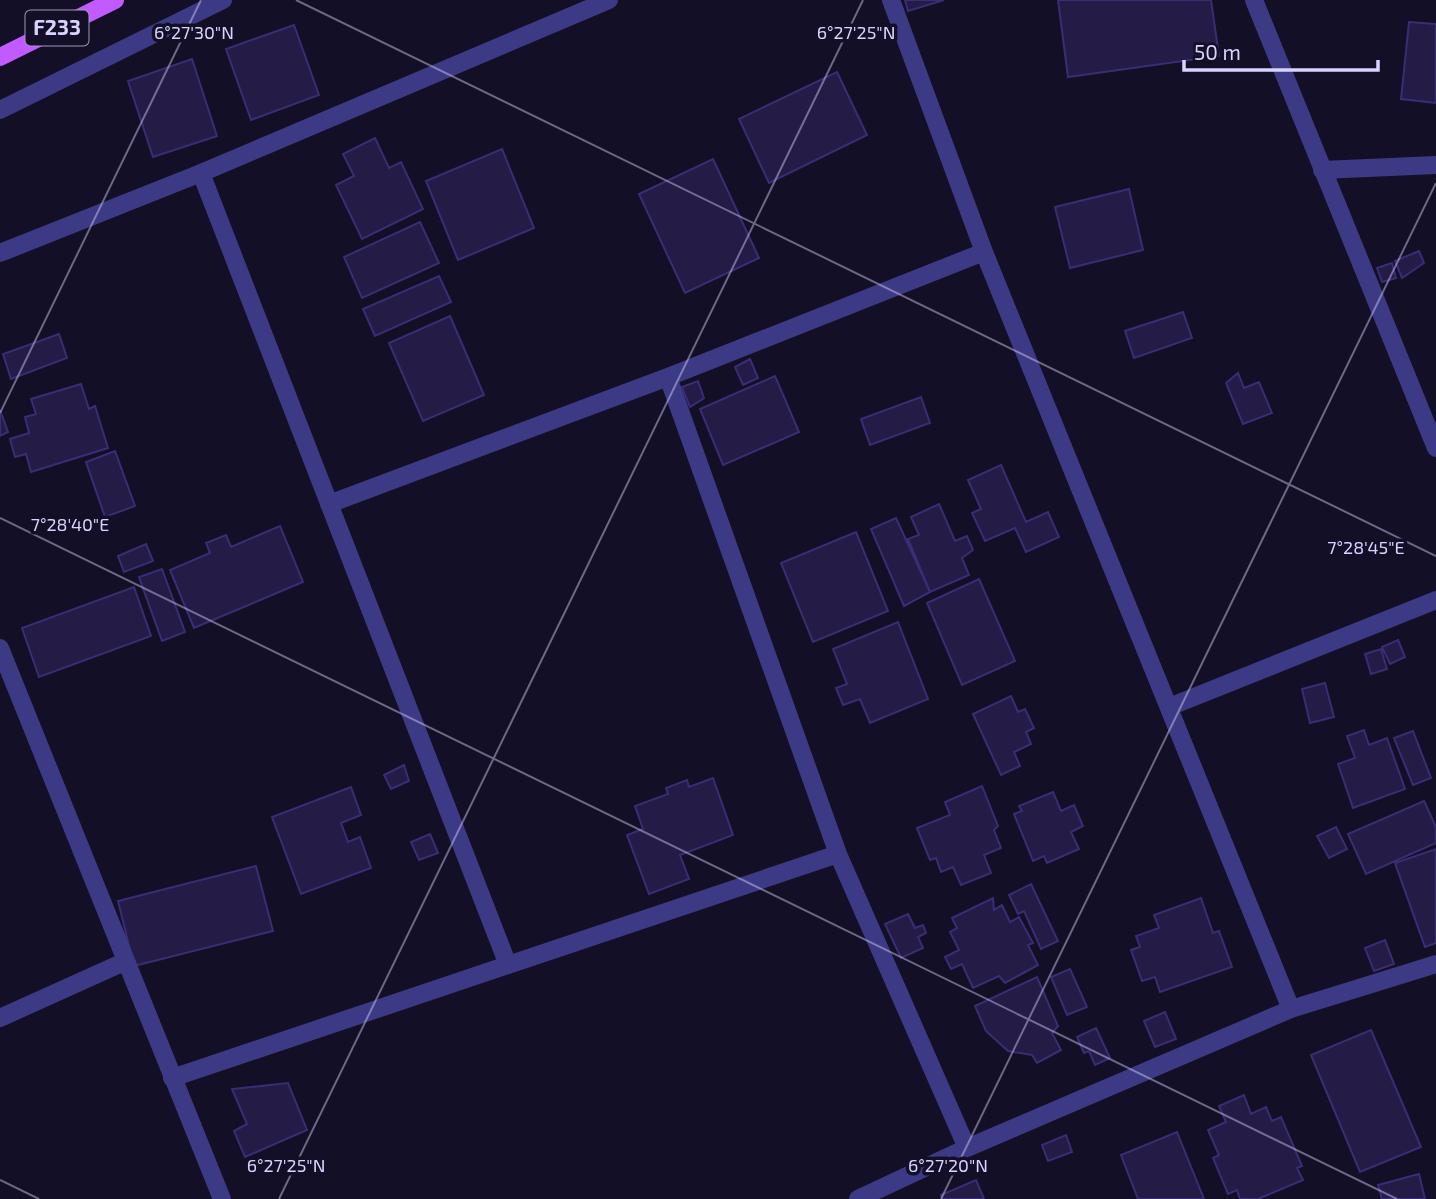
<svg xmlns="http://www.w3.org/2000/svg" width="1436" height="1199" font-family="'Exo 2',sans-serif">
<style>
.building{fill:#241b47;stroke:#3b2d73;stroke-width:2}
.lines{fill:none;stroke-linecap:round;stroke-linejoin:round}
.minor{stroke:#3d3a85;stroke-width:18}
.major{stroke:#c25bff;stroke-width:18}
.ticks{fill:none;stroke:#d9d4ff;stroke-width:2;stroke-opacity:0.45}
.labels{text-anchor:middle;stroke-width:7;stroke-linejoin:round;paint-order:stroke}
.shield{fill:#130f26;stroke:#9e99be;stroke-width:2}
.shield-label{font-size:21px;font-weight:bold;fill:#d9d4ff}
.ticks-label{font-size:18px;text-anchor:middle;fill:#d9d4ff;stroke:#130f26;stroke-width:7;stroke-linejoin:round;paint-order:stroke}
</style>
<rect width="100%" height="100%" fill="#130f26"/>
<path class="building" d="M905 0H944L908 11Z
M1058 0H1211L1219 56 1068 77Z
M1409 22 1436 24V103L1401 99Z
M294 25 319 95 251 120 226 49Z
M192 59 217 136 153 157 128 81Z
M837 72 867 135 769 183 739 119Z
M375 138 389 168 401 162 423 209 362 239 336 185 354 176 343 154Z
M502 149 534 228 458 260 426 181Z
M713 159 759 258 685 293 639 194Z
M1129 189 1143 250 1070 268 1055 207Z
M420 222 439 263 362 298 344 257Z
M1419 251 1424 263 1402 278 1395 261Z
M1392 263 1396 278 1382 282 1377 268Z
M439 276 451 302 375 336 363 309Z
M1183 312 1192 338 1134 358 1125 331Z
M450 316 484 395 423 421 389 343Z
M59 334 67 358 11 379 3 354Z
M750 359 758 378 743 385 735 367Z
M1238 373 1244 388 1259 382 1272 413 1243 424 1226 383Z
M775 376 799 432 723 465 700 409Z
M698 381 704 398 690 407 682 387Z
M81 384 89 409 95 406 108 448 31 472 26 454 15 457 10 439 29 433 25 417 36 414 31 399Z
M921 397 930 423 870 445 861 419Z
M0 410 8 432 0 436Z
M115 451 135 506 105 517 86 462Z
M1001 465 1026 522 1048 512 1059 537 1026 552 1015 528 985 541 972 513 981 509 968 480Z
M939 504 955 541 967 536 973 550 962 558 969 575 930 592 908 539 919 535 911 517Z
M896 518 930 592 904 606 871 529Z
M280 526 303 582 194 628 170 570 210 553 206 543 226 535 231 547Z
M856 532 888 611 813 642 781 563Z
M146 544 153 561 124 572 118 556Z
M162 569 185 632 162 641 139 577Z
M979 579 1015 661 962 685 927 603Z
M134 587 151 636 39 677 22 628Z
M898 622 928 699 870 723 860 699 843 705 836 688 847 684 833 649Z
M1398 640 1405 657 1390 664 1382 647Z
M1381 649 1387 669 1371 674 1365 654Z
M1325 683 1334 717 1310 723 1302 689Z
M1011 696 1018 712 1025 709 1034 728 1026 732 1031 744 1014 752 1020 766 1001 775 973 714Z
M1364 730 1369 745 1387 738 1405 789 1353 808 1338 764 1355 758 1347 736Z
M1413 731 1431 778 1413 785 1394 738Z
M404 765 409 781 391 789 384 775Z
M713 778 733 835 680 855 689 879 649 894 627 835 643 829 635 806 668 794 666 788 687 780 689 787Z
M982 786 998 826 994 830 1001 848 984 855 991 873 961 885 953 867 941 872 936 858 930 860 917 828 950 815 945 802Z
M351 787 361 815 341 823 348 842 360 837 371 868 301 894 272 817Z
M1053 792 1061 811 1074 805 1083 826 1071 832 1079 849 1047 863 1044 856 1033 861 1014 814 1022 811 1019 806Z
M1424 801 1436 827V843L1366 874 1348 834Z
M1336 827 1347 849 1329 858 1317 836Z
M430 834 438 853 419 860 411 842Z
M1436 849V943L1425 947 1395 863Z
M256 866 273 931 134 966 118 901Z
M1031 884 1058 941 1041 949 1024 911 1018 914 1009 895Z
M993 898 994 910 1002 905 1010 922 1019 917 1033 943 1028 945 1038 965 1005 983 999 976 973 988 962 964 951 969 945 957 959 950 950 932 957 928 952 918Z
M1201 898 1213 933 1219 931 1232 967 1160 992 1155 977 1142 981 1131 950 1140 947 1136 936 1159 928 1154 915Z
M908 914 915 928 923 925 926 933 918 937 923 948 901 958 885 924Z
M1385 940 1394 964 1374 971 1365 948Z
M1070 969 1087 1007 1067 1015 1051 977Z
M1037 977 1058 1026 1052 1033 1061 1050 1037 1063 1032 1055 1008 1051 986 1031 975 1006Z
M1165 1012 1176 1039 1155 1047 1144 1021Z
M1096 1028 1110 1058 1095 1065 1089 1051 1084 1053 1077 1037Z
M1371 1030 1421 1147 1360 1172 1311 1055Z
M288 1083 307 1130 245 1157 234 1131 247 1124 232 1089Z
M1244 1095 1251 1114 1266 1107 1272 1121 1281 1117 1302 1166 1297 1168 1303 1180 1258 1199H1240L1237 1190 1228 1194 1213 1158 1219 1155 1208 1130 1226 1122 1219 1106Z
M1177 1132 1204 1199H1138L1121 1155Z
M1066 1135 1072 1152 1048 1161 1042 1145Z
M1419 1174 1425 1199H1382L1378 1185Z
M976 1180 984 1199H943L941 1195Z"/>
<g class="lines">
<path class="minor" d="M891 0 984 252 1291 1009
M1254 0 1436 448
M0 110 223 0
M1322 170 1436 165
M201 173 508 965
M0 253 201 173 609 0
M668 377 838 854 967 1148
M329 504 668 377 984 252
M0 648 222 1199
M1169 707 1436 600
M0 1018 124 962
M172 1078 838 854
M858 1199 967 1148 1291 1009 1436 964"/>
<path class="major" d="M0 57 115 0"/>
</g>
<path class="ticks" d="M296 0 1436 556M0 413 201 0M0 518 1397 1199M0 1180 39 1199M279 1199 863 0M941 1199 1436 183"/>
<g class="labels">
<rect class="shield" x="25.5" y="10.5" width="63" height="35" rx="5"/>
<g class="shield-label">
<text x="57" y="35">F233</text>
</g>
</g>
<g class="ticks-label">
<text x="194" y="39">6°27'30"N</text>
<text x="856" y="39">6°27'25"N</text>
<text x="70" y="531">7°28'40"E</text>
<text x="1366" y="554">7°28'45"E</text>
<text x="286" y="1172">6°27'25"N</text>
<text x="948" y="1172">6°27'20"N</text>
</g>
<path d="M1184 60v10h194v-10" fill="none" stroke="#d9d4ff" stroke-width="3.5"/>
<text x="1194" y="60" font-size="21" fill="#d9d4ff" stroke="#130f26" stroke-width="5" paint-order="stroke">50 m</text>
</svg>
